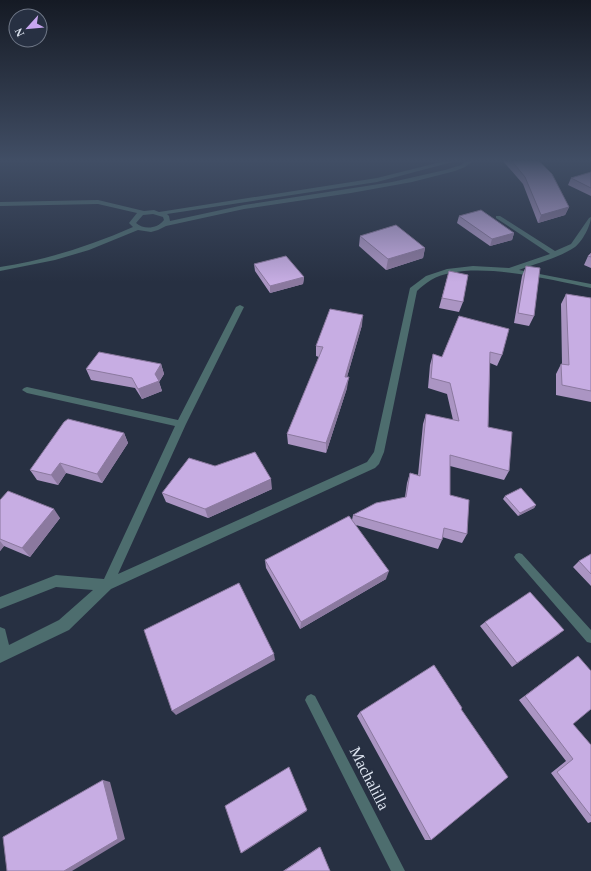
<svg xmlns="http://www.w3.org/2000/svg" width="591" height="871" font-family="'Times New Roman',serif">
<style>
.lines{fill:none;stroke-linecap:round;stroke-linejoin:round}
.service{fill:#4d6d6e;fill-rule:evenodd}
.minor{fill:#4d6d6e;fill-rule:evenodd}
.wall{fill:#ab95c3}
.shaded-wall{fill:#8b799f}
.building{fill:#c7ade3;stroke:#8b799f}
.labels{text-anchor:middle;stroke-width:4;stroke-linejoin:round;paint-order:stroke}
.near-street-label{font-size:16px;fill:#dde4f0;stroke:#273042}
</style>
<rect width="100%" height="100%" fill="#273042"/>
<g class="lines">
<path class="service" d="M519 553 522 554 591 630V643L587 642 516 560 514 557 516 554Z
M311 694 315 696 405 871H391L307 704 305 700 307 696Z"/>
<path class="minor" d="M449 160H460L377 182 167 214 169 216 170 221 244 205 392 182 445 170 461 165 467 160H474L465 167 455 171 412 182 351 193 244 209 166 226 158 230 151 232 138 230 89 250 55 260 0 271V267C46 260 90 246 133 227L129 223 137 213 98 204 0 206V202L98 200 144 211 154 210 159 212 377 178ZM153 214 163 217 164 220C157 229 144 230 136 223L143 215Z
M496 216H500L555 251 571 244 589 218 591 217C591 225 582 242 575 247 559 258 537 263 519 270L591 284V288C550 280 469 258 431 280 426 283 421 287 417 291L384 452 379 464 375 468 111 589 69 630 0 663V627L5 629 9 645 59 620 93 590 56 587 0 609V597L56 575 104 579 175 426 27 393 22 390 24 388 27 387 178 420 236 307 240 305 244 307 186 424 118 574 367 462 374 452 410 288 426 276 447 269 473 266 509 268 550 254 496 218Z"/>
</g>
<path class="wall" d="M502 160H538L569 207 565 215 538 223 523 184Z
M591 172V196L568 185 571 178Z
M459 216 514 233 512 240 490 246 457 223Z
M360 236 425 248 423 258 386 270 359 246Z
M591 253V268L584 265 588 256Z
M254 264 304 277 303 284 270 293 255 271Z
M526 266 534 316 529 326 514 323 522 276Z
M449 271 463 302 459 312 439 308Z
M566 294 591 298V402L556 395V374L561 364H562L561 304Z
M459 316 502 355 497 366 490 363 488 427 509 471 504 480 450 466V495L467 534 462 543 442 537V540L438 549 356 525 386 579 300 629 266 568 265 560 352 520 353 515 405 497 407 483 410 473 418 475 423 424 426 414 453 420 447 394 428 388 430 365 433 354 442 357Z
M362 325 347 377V388L326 453 288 444 287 434 319 357 316 356V346Z
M161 364 164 374 159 382 162 391 142 399 135 388 91 380 86 369Z
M124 433 128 443 102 483 66 473 58 485 37 480 30 470Z
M215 466 272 489 208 518 166 502 162 493Z
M505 496 536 505 534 508 518 516 503 499Z
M0 500 60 518 30 557 4 546 0 551Z
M591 554V586L573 567 579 561Z
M485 622 564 630 512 667 480 626Z
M578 656 573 724 591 745V822L588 823 551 773 566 761 519 700Z
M461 709 431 840H425L357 716 360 712Z
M319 847H320L330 871H283Z"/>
<path class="shaded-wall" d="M569 207 565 215 538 223 541 215Z
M514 233 512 240 490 246 492 239Z
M425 248 423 258 386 270 388 259Z
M304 277 303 284 270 293V286Z
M363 315 362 325 344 387 345 377Z
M161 364 164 374 159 382 162 391 142 399 138 389 155 374Z
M349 377 347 388 326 453V443Z
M124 433 128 443 102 483 97 474Z
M60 463 66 473 58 485 51 475Z
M271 479 272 489 208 518 205 509Z
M536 505 534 508 518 516 520 513Z
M54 509 60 518 30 557 22 548Z
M0 541 4 546 0 551Z
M389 571 386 579 300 629 301 622Z
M564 630 558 635 512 667 517 663Z
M274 654 275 660 176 715 172 711Z
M103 780 110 782 125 839 72 871H64Z
M307 810V811L242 853H241Z"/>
<path class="building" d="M511 160H538L552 174 569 207 541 215 525 177Z
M591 172V188L571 178Z
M481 210 514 233 492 239 459 216Z
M396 225 425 248 388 259 360 236Z
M591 253V257L588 256Z
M286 256 304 277 270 286 254 264Z
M526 266 540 268 534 316 518 313Z
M449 271 468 275 463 302 442 298Z
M566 294 591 298V391L562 385 561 364 569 365Z
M330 309 363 315 345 377H349L326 443 287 434 323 347 316 346Z
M459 316 509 329 502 355 490 352 488 427 512 432 509 471 450 455V495L469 500 467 534 444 528 442 540 353 515 376 503 406 497 410 473 420 476 426 414 459 421 450 383 431 378 433 354 442 357Z
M99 352 161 364 155 374 159 381 138 389 132 378 86 369Z
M68 419 124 433 97 474 60 463 51 475 30 470 64 422Z
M255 452 271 479 205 509 162 493 189 458 215 466Z
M521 488 536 505 520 513 505 496Z
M8 491 54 509 22 548 0 539V500Z
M349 516 389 571 301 622 265 560Z
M591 554V574L579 561Z
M239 583 274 654 172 711 144 630Z
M530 592 564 630 517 663 485 622Z
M578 656 591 671V709L573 724 591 745V816L557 772 573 759 525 696Z
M434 665 462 708 461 709 508 777 431 840 360 712Z
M289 767 307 810 241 853 225 806Z
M103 780 118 839 64 871H7L3 837Z
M320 847 330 871H284Z"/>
<linearGradient id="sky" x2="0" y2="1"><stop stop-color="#151a24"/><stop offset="0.57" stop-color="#414e65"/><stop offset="1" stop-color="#414e65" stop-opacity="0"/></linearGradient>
<rect width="591" height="282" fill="url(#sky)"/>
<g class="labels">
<g class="near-street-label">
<text transform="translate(370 778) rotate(63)" y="6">Machalilla</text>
</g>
</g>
<g transform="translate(28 28) rotate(243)"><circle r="19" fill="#273042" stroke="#707888"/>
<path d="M0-3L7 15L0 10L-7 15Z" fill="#c7a6ef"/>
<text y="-6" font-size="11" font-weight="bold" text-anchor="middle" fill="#dde4f0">N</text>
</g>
</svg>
